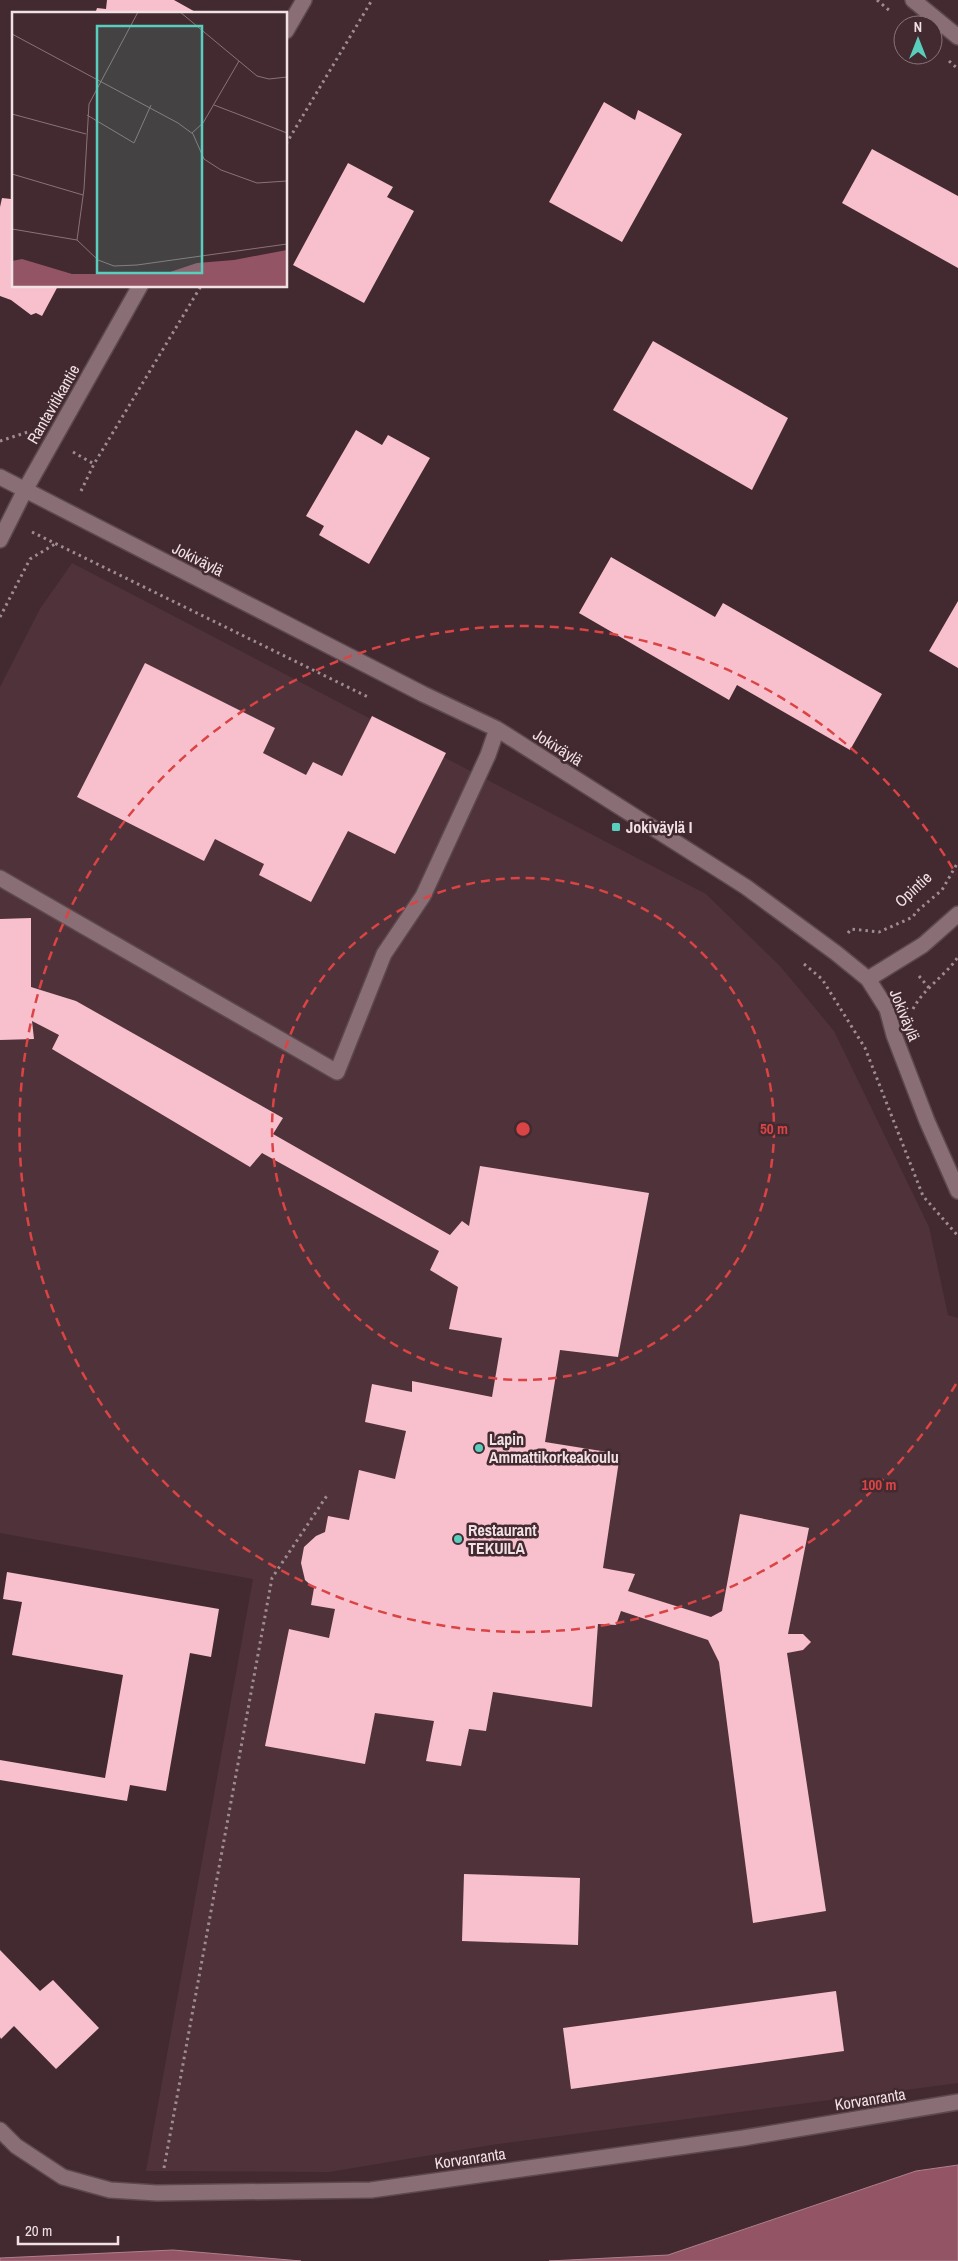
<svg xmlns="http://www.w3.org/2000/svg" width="958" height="2261" font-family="'Archivo Narrow',sans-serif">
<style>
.built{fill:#50333a}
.water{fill:#935566;stroke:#af7f8c}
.building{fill:#f8bfcd}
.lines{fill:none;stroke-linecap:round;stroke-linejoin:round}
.minor-casing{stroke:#5c484d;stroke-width:18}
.path{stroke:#9f8c91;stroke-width:3;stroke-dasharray:2.5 4;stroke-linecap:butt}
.minor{stroke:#896e75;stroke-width:15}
.ring{fill:none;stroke:#da4444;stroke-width:2.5;stroke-dasharray:9 6}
.poi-dot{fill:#5acebd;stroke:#422a30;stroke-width:2}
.labels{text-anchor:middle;stroke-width:5;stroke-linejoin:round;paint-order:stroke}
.street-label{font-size:16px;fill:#f1e1e5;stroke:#422a30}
.poi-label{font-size:16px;font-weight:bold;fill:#f1e1e5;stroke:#422a30;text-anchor:start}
.inset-road{fill:none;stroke:#887378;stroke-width:1}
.view{fill:#5acebd;fill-opacity:0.15;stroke:#5acebd;stroke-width:2.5}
.inset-edge{fill:none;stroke:#f1e1e5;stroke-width:2.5}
.centre{fill:#da4444;stroke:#422a30;stroke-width:2.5}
.ring-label{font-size:15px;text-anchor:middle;font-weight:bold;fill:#da4444;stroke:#422a30;stroke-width:5;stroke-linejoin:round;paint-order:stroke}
</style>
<rect width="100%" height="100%" fill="#422a30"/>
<path class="built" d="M72 563 706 894 780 966 834 1031 929 1227 948 1315 958 1318V2083L491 2145 329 2172 146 2171 253 1579 0 1533V687L40 609Z"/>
<path class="water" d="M958 2165V2261H549L668 2255 916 2171Z
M173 2250 301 2261H0V2258Z"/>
<path class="building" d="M107 0H174L199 14H95L97 8 106 9Z
M604 102 635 120 638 110 682 134 622 242 549 202Z
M872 149 958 196V268L842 203Z
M348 163 393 187 387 197 414 211 364 303 293 265Z
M13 187 14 286H58L42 316 36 313 31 315 11 300 0 296V207L2 198 11 199Z
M653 341 788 418 752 490 613 410Z
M356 430 382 445 388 435 430 458 369 564 319 535 324 526 306 516Z
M611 557 715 617 723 603 882 694 850 750 737 685 729 700 579 613Z
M958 601V668L929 651Z
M145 663 275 728 263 753 306 775 313 762 342 776 372 716 446 753 395 854 348 831 311 902 259 875 264 864 215 839 204 861 77 797Z
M31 918V987L76 1001 283 1118 273 1134 450 1235 462 1221 469 1226 480 1166 649 1193 618 1357 560 1350 545 1442 620 1454 603 1568 635 1574 628 1591 711 1617 722 1611 740 1514 809 1528 788 1634H803L811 1642 803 1650 787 1653 826 1911 753 1923 719 1662 708 1640 621 1611 616 1625 598 1624 592 1707 493 1692 486 1731 469 1729 461 1766 426 1761 434 1721 375 1713 365 1764 265 1746 289 1629 329 1638 335 1609 311 1605 314 1588 305 1580 301 1563 304 1547 316 1536 325 1532 328 1516 349 1520 359 1470 395 1479 406 1431 365 1422 372 1384 412 1392V1381L492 1397 502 1338 449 1329 458 1287 430 1270 439 1251 262 1153 250 1167 52 1049 59 1035 32 1021 34 1039 0 1040V919Z
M7 1572 219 1609 211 1657 190 1653 166 1791 130 1785 127 1801 0 1780V1760L105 1778 123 1675 12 1655 22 1602 3 1599Z
M464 1874 580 1878 578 1945 462 1941Z
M0 1950 40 1991 53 1980 99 2028 56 2069 14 2026 1 2039 0 2037Z
M836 1991 844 2051 571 2089 563 2028Z"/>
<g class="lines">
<g class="minor-casing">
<path id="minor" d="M913 0 958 37
M286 31 304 0
M0 477 423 694 497 729 746 887 836 953 868 979 887 1009 894 1035 927 1121 958 1191
M0 540 25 490 140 286
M0 878 337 1072 384 954 423 896 488 755 497 729
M868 979 923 945 958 914
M0 2130 16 2146 63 2177 110 2190 157 2193 371 2190 743 2138 958 2102"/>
</g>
<path class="path" d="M877 0 890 11
M949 61 958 69
M286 144 372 0
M0 441 28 432
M73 452 94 464
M81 491 94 464 201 286
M32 532 368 697
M0 617 30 559 55 544
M848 933 851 929 879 932 913 917 916 912 942 890 958 862
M804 964 822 979 865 1048 923 1196 958 1236
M919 976 929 988
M913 1009C923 989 945 976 958 957
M164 2168 272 1578 328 1494"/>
<use href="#minor" class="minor"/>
</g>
<g class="ring">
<circle cx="523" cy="1129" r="251"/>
<path d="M956 1384A503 503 0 1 1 956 874"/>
</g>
<g class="poi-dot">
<rect x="611" y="822" width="10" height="10" rx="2.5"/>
<circle cx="479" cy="1448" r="5"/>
<circle cx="458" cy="1539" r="5"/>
</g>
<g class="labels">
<g class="street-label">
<text transform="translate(53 404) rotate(-60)" y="6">Rantavitikantie</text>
<text transform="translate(198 559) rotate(27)" y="6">Jokiväylä</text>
<text transform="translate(558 747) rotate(32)" y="6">Jokiväylä</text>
<text transform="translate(913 889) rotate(-43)" y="6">Opintie</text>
<text transform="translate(905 1015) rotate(68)" y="6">Jokiväylä</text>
<text transform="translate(870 2099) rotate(-9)" y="6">Korvanranta</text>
<text transform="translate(470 2158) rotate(-8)" y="6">Korvanranta</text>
</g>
<g class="poi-label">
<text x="626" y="833">Jokiväylä I</text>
<text x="489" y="1445">Lapin<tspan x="489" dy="18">Ammattikorkeakoulu</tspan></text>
<text x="468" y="1536">Restaurant<tspan x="468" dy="18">TEKUILA</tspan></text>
</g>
</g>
<g transform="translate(12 12)">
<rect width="275" height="275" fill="#422a30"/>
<path d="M275 238V275H0V249L10 247 60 262H128L158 260 185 251 222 248Z" fill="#935566"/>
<path class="inset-road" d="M168 0 245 64 257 67 275 65M0 22 166 111 181 122 192 147 209 158 245 171 275 169M202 93 275 121M0 102 74 122M75 103 122 131 139 93M180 121 191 111 227 49M0 162 71 183M0 217 65 228M65 228 72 177 77 92 126 0M65 228 86 248 102 254 125 253 275 232"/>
<path class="view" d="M85 14H190V261H85Z"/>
<rect width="275" height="275" class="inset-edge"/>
</g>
<circle cx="523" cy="1129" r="8" class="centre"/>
<g class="ring-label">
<text x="774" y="1134">50 m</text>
<text x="879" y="1490">100 m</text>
</g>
<g transform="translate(918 40)"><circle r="24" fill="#422a30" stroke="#887378"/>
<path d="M0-4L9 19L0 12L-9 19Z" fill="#5acebd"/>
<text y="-8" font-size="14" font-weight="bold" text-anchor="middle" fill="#f1e1e5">N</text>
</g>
<path d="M18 2236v8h100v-8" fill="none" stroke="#f1e1e5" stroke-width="2.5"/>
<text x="25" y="2236" font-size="15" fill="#f1e1e5" stroke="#422a30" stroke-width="4" paint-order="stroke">20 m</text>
</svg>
